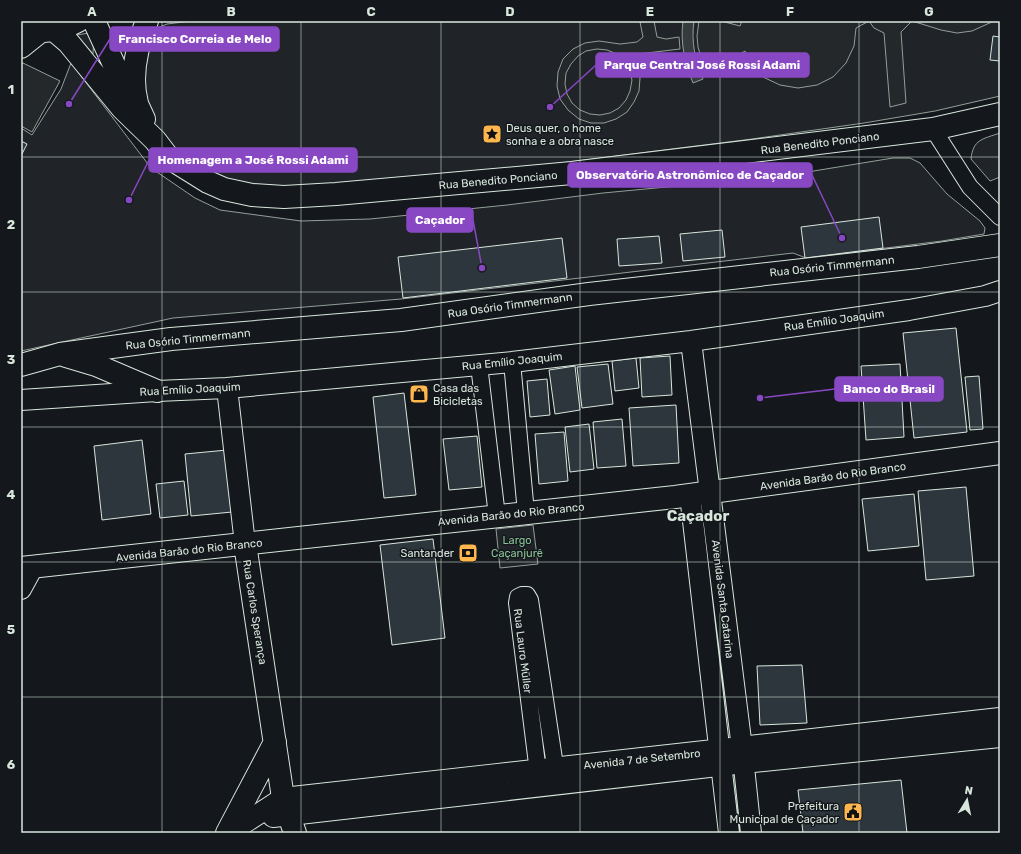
<svg xmlns="http://www.w3.org/2000/svg" width="1021" height="854" font-family="Rubik,sans-serif">
<style>
.green{fill:#202428;stroke:#939e99}
.parking{fill:#24282b;stroke:#939e99;fill-rule:evenodd}
.water{fill:#363b3e;stroke:#939e99}
.building{fill:#2c363c;stroke:#d8e6dc}
.lines{fill:none;stroke-linecap:round;stroke-linejoin:round}
.minor-casing{stroke:#d8e6dc;stroke-width:18}
.tertiary-casing{stroke:#d8e6dc;stroke-width:22}
.secondary-casing{stroke:#d8e6dc;stroke-width:24}
.minor{stroke:#14181c;stroke-width:16}
.tertiary{stroke:#14181c;stroke-width:20}
.secondary{stroke:#14181c;stroke-width:22}
.grid{fill:none;stroke:#d8e6dc;stroke-width:1;stroke-opacity:0.55}
.labels{text-anchor:middle;stroke-width:3;stroke-linejoin:round;paint-order:stroke}
.poi-label{font-size:11px;fill:#d8e6dc;stroke:#14181c;text-anchor:start}
.street-label{font-size:11px;fill:#d8e6dc;stroke:#14181c}
.park-label{font-size:11px;fill:#8ac095;stroke:#14181c}
.district-label{font-size:15px;font-weight:bold;fill:#d8e6dc;stroke:#14181c}
.leader{fill:none;stroke:#8948c3;stroke-width:1.5}
.callout-dot{fill:#8948c3;stroke:#14181c;stroke-width:1.5}
.callout{fill:#8948c3;stroke:#8948c3;stroke-width:1.5}
.callout-label{font-size:12px;text-anchor:middle;font-weight:bold;fill:#fff}
.neatline{fill:none;stroke:#d8e6dc;stroke-width:1.5}
.grid-label{font-size:13px;text-anchor:middle;font-weight:bold;fill:#d8e6dc}
</style>
<rect width="100%" height="100%" fill="#14181c"/>
<path class="green" d="M191 21H1000V96L935 111 864 123 752 139 552 164 297 187 222 182 185 162 147 116 142 64 150 38 157 28 167 24Z
M94 32 93 54 77 35Z
M71 63 151 168 195 198 220 210 301 221 370 219 507 205 603 193 783 176 893 158H910L920 163 947 194 980 221 985 228 984 234 942 241 806 258 793 253 401 299 173 318 21 351V128L32 135 61 89Z
M1000 133V177L990 181 971 159C973 139 983 139 1000 133Z
M533 525 538 564 500 568 496 529Z"/>
<path class="parking" d="M654 21 657 37 666 39 679 37 680 49 630 55 637 66 640 78 639 91 634 102 627 112 616 119 604 123H591L579 119 568 110 560 99 557 86 558 72 563 59 573 49 585 43 599 41 620 44 637 42 643 37 640 22ZM597 49 607 50 617 54 624 61 629 70 632 80 630 91 626 100 619 108 610 113 600 115 590 114 580 110 572 103 567 94 565 84 566 73 571 64 578 56 586 51Z
M699 21H721L740 26 742 21H994L972 31 957 33 941 30 912 21 901 32 906 103 890 107 884 33 874 28 869 21 856 28 854 46 846 63 833 77 817 85 798 88 780 85 763 77 750 63 745 51 706 74 698 47 697 36Z
M23 63 60 81 32 132 21 126V65Z"/>
<path class="water" d="M683 21H694C691 42 695 60 703 79L693 83C685 63 680 43 683 21Z"/>
<path class="building" d="M993 36 1000 37V61L990 60Z
M21 141 27 144 21 156Z
M879 217 883 248 805 258 801 227Z
M722 230 725 257 683 261 680 234Z
M659 236 662 263 619 266 617 239Z
M562 238 567 278 403 298 398 257Z
M956 328 967 432 914 438 903 333Z
M670 356 672 395 642 397 640 358Z
M636 358 639 388 615 391 612 361Z
M608 364 613 404 582 408 577 367Z
M900 364 904 437 866 440 861 366Z
M575 366 580 410 555 414 549 370Z
M979 376 983 429 970 430 965 377Z
M547 379 550 415 530 417 527 381Z
M404 393 416 495 384 498 373 397Z
M676 405 679 463 633 466 629 408Z
M622 419 626 466 597 468 593 422Z
M589 424 594 469 570 472 565 427Z
M564 432 568 481 539 484 535 434Z
M477 436 482 487 449 490 443 439Z
M142 440 151 514 102 520 94 446Z
M227 450 232 512 191 516 185 454Z
M184 481 188 515 160 518 156 484Z
M966 487 974 576 926 580 918 491Z
M914 494 919 546 868 551 862 499Z
M433 539 445 638 392 645 380 545Z
M802 665 807 723 760 725 757 666Z
M901 780 907 833H803L798 790Z"/>
<g class="lines">
<g class="minor-casing">
<path id="minor" d="M933 129 970 187 1000 217
M512 362 526 513
M479 365 497 516
M539 780 517 603 518 597 522 595H527L530 600 557 779"/>
</g>
<g class="tertiary-casing">
<path id="tertiary" d="M691 341 742 748 751 833
M227 388 245 544
M21 400 157 391 227 388 512 362 691 341 909 310 985 296 1000 291
M690 495 729 833
M21 589 33 567
M273 817 744 763 1000 737
M229 833 283 798 1000 718"/>
</g>
<g class="secondary-casing">
<path id="secondary" d="M94 21 122 82 138 106 144 119
M21 25C40 35 60 31 78 21
M55 31 68 42 122 108 155 140 168 157 208 182 224 189 252 195 284 197 336 194 572 173 933 129 1000 114
M21 47 41 31
M137 103C130 77 137 46 147 21
M66 356 96 365 157 391
M21 365 60 354 171 339 401 320 589 294 918 257 1000 245
M245 544 283 798 295 833
M21 568 675 497 1000 453
M227 833 275 742"/>
</g>
<use href="#minor" class="minor"/>
<use href="#tertiary" class="tertiary"/>
<use href="#secondary" class="secondary"/>
</g>
<path class="grid" d="M162 21V833M301 21V833M441 21V833M580 21V833M720 21V833M859 21V833M21 157H1000M21 292H1000M21 427H1000M21 562H1000M21 697H1000"/>
<defs>
<g id="sight-square" transform="scale(1)"><rect x="-9" y="-9" width="18" height="18" rx="4" fill="#ffb74d" stroke="#14181c"/><path d="M0-6L1.8-2.2L6-1.7L2.9 1.2L3.7 5.4L0 3.3L-3.7 5.4L-2.9 1.2L-6-1.7L-1.8-2.2Z" fill="#111"/></g>
<g id="shop-square" transform="scale(1)"><rect x="-9" y="-9" width="18" height="18" rx="4" fill="#ffb74d" stroke="#14181c"/><path d="M-5-2.5h2.3a2.7 3.5 0 0 1 5.4 0H5L5.5 6h-11ZM-1.5-2.5h3a1.5 2.3 0 0 0-3 0Z" fill="#111"/></g>
<g id="bank-square" transform="scale(1)"><rect x="-9" y="-9" width="18" height="18" rx="4" fill="#ffb74d" stroke="#14181c"/><path d="M-6-4H6V4H-6ZM0-2.3a2.3 2.3 0 1 0 0 4.6a2.3 2.3 0 1 0 0-4.6Z" fill="#111"/></g>
<g id="civic-square" transform="scale(1)"><rect x="-9" y="-9" width="18" height="18" rx="4" fill="#ffb74d" stroke="#14181c"/><path d="M-.6-6.5H3V-4.5H.6V-3L4-1V1h2V6H-6V1h2V-1L-.6-3ZM-1.2 2.5V6h2.4V2.5Z" fill="#111"/></g>
</defs>
<g fill-rule="evenodd">
<use href="#sight-square" x="492" y="134"/>
<use href="#shop-square" x="419" y="394"/>
<use href="#bank-square" x="468" y="553"/>
<use href="#civic-square" x="853" y="812"/>
</g>
<g class="labels">
<g class="poi-label">
<text x="506" y="132">Deus quer, o home<tspan x="506" dy="13">sonha e a obra nasce</tspan></text>
<text x="433" y="392">Casa das<tspan x="433" dy="13">Bicicletas</tspan></text>
<text x="454" y="557" text-anchor="end">Santander</text>
<text x="839" y="810" text-anchor="end">Prefeitura<tspan x="839" dy="13">Municipal de Caçador</tspan></text>
</g>
<g class="street-label">
<text transform="translate(820 143) rotate(-7)" y="4">Rua Benedito Ponciano</text>
<text transform="translate(498 180) rotate(-5)" y="4">Rua Benedito Ponciano</text>
<text transform="translate(832 266) rotate(-6)" y="4">Rua Osório Timmermann</text>
<text transform="translate(510 305) rotate(-8)" y="4">Rua Osório Timmermann</text>
<text transform="translate(834 320) rotate(-8)" y="4">Rua Emílio Joaquim</text>
<text transform="translate(188 339) rotate(-6)" y="4">Rua Osório Timmermann</text>
<text transform="translate(512 361) rotate(-6)" y="4">Rua Emílio Joaquim</text>
<text transform="translate(190 389) rotate(-3)" y="4">Rua Emílio Joaquim</text>
<text transform="translate(833 476) rotate(-8)" y="4">Avenida Barão do Rio Branco</text>
<text transform="translate(511 514) rotate(-6)" y="4">Avenida Barão do Rio Branco</text>
<text transform="translate(189 550) rotate(-6)" y="4">Avenida Barão do Rio Branco</text>
<text transform="translate(723 599) rotate(83)" y="4">Avenida Santa Catarina</text>
<text transform="translate(255 612) rotate(81)" y="4">Rua Carlos Sperança</text>
<text transform="translate(523 651) rotate(83)" y="4">Rua Lauro Müller</text>
<text transform="translate(642 759) rotate(-6)" y="4">Avenida 7 de Setembro</text>
</g>
<g class="park-label">
<text x="517" y="544">Largo<tspan x="517" dy="13">Caçanjurê</tspan></text>
</g>
<g class="district-label">
<text x="698" y="521">Caçador</text>
</g>
</g>
<path class="leader" d="M69 104L110 39M550 107L596 65M129 200L149 160M842 238L812 175M482 268L473 220M760 398L835 389"/>
<g class="callout-dot">
<circle cx="69" cy="104" r="4"/>
<circle cx="550" cy="107" r="4"/>
<circle cx="129" cy="200" r="4"/>
<circle cx="842" cy="238" r="4"/>
<circle cx="482" cy="268" r="4"/>
<circle cx="760" cy="398" r="4"/>
</g>
<g class="callout">
<rect x="110" y="27" width="169" height="24" rx="4"/>
<rect x="596" y="53" width="213" height="24" rx="4"/>
<rect x="149" y="148" width="208" height="24" rx="4"/>
<rect x="568" y="163" width="244" height="24" rx="4"/>
<rect x="407" y="208" width="66" height="24" rx="4"/>
<rect x="835" y="377" width="108" height="24" rx="4"/>
</g>
<g class="callout-label">
<text x="195" y="43">Francisco Correia de Melo</text>
<text x="702" y="69">Parque Central José Rossi Adami</text>
<text x="253" y="164">Homenagem a José Rossi Adami</text>
<text x="690" y="179">Observatório Astronômico de Caçador</text>
<text x="440" y="224">Caçador</text>
<text x="889" y="393">Banco do Brasil</text>
</g>
<rect width="1021" height="854" fill="none" stroke="#14181c" stroke-width="44"/>
<g transform="translate(967 800) rotate(10)" stroke="#14181c" stroke-width="3" paint-order="stroke">
<path d="M0-3L7 15L0 10L-7 15Z" fill="#d8e6dc"/>
<text y="-6" font-size="11" font-weight="bold" text-anchor="middle" fill="#d8e6dc">N</text>
</g>
<rect x="22" y="22" width="977" height="810" class="neatline"/>
<g class="grid-label">
<text x="92" y="16">A</text>
<text x="231" y="16">B</text>
<text x="371" y="16">C</text>
<text x="510" y="16">D</text>
<text x="650" y="16">E</text>
<text x="790" y="16">F</text>
<text x="929" y="16">G</text>
<text x="11" y="94">1</text>
<text x="11" y="229">2</text>
<text x="11" y="364">3</text>
<text x="11" y="499">4</text>
<text x="11" y="634">5</text>
<text x="11" y="769">6</text>
</g>
</svg>
